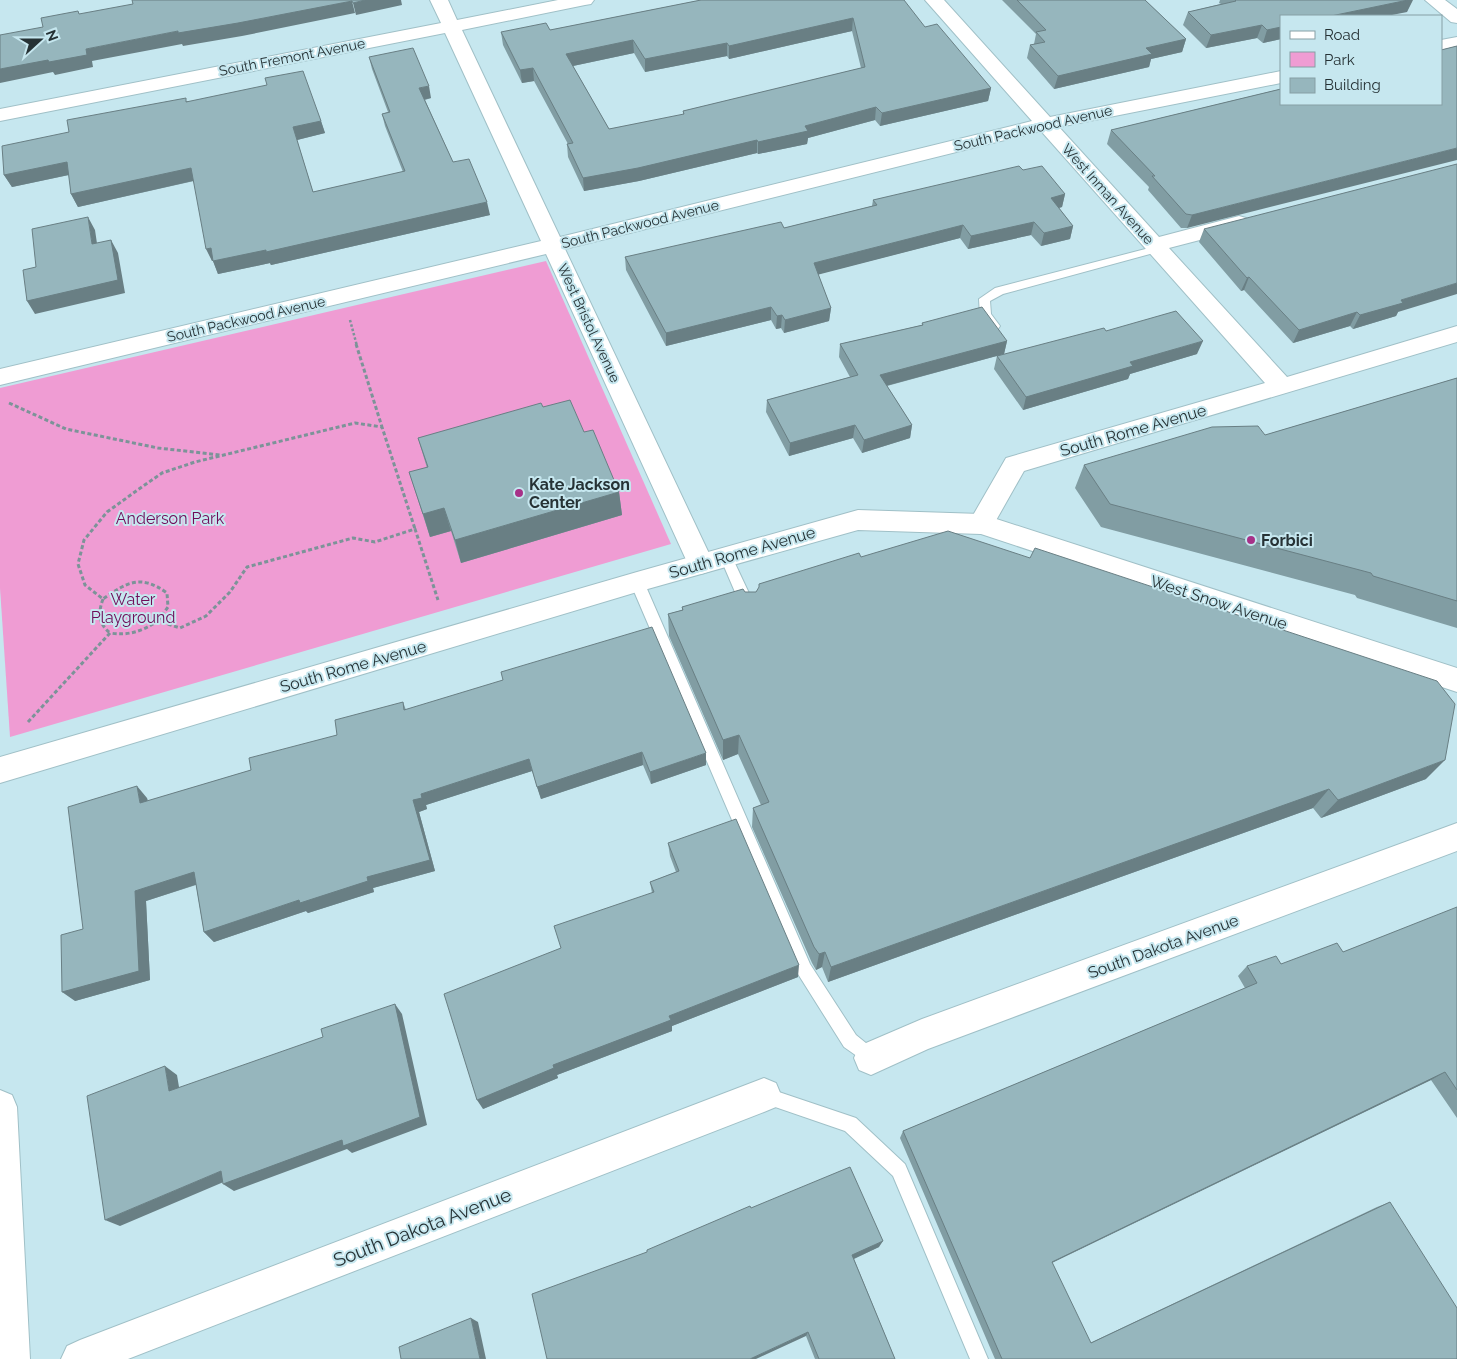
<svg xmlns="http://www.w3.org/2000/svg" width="1457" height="1359" font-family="Raleway,sans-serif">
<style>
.green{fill:#ef9cd3}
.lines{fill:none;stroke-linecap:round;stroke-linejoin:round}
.lane-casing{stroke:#a0c0c7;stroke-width:2}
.street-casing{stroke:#a0c0c7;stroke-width:2}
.secondary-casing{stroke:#a0c0c7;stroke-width:2}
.path-far1{stroke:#7c9398;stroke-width:2.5;stroke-dasharray:2.5 2;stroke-linecap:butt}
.path{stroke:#7c9398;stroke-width:3;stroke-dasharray:4 2.5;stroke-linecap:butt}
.lane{fill:#fff;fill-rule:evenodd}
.street{fill:#fff;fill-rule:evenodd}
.secondary{fill:#fff;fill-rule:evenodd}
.wall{fill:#819da3;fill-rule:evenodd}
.shaded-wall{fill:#697f84}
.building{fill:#96b6bd;stroke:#697f84;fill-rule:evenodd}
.poi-dot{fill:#a73188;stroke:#c6e7ef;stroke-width:2}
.labels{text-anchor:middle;stroke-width:4;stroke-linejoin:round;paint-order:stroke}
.far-street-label{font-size:14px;fill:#263235;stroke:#c6e7ef}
.street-label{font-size:16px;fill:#263235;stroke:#c6e7ef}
.poi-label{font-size:16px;font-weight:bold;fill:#263235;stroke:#c6e7ef;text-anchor:start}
.park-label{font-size:16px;fill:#6f0b58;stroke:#c6e7ef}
.near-street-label{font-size:19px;fill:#263235;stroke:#c6e7ef}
</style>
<rect width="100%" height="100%" fill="#c6e7ef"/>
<path class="green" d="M546 261 671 544 10 737 0 588V388Z"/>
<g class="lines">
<g class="lane-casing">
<path id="lane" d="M1157 246 1162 249 1161 251 1003 294 990 301 991 314 1000 326 998 329H990L980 315 979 299 995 288Z
M726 552 731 553 732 557 755 606 753 610 748 611 743 610 741 606 720 557 721 553Z
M637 577 642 578 644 582 810 964 856 1035 877 1052 879 1058 877 1064 871 1066 844 1047 798 974 630 582 632 578Z
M764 1087 856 1118 905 1164 988 1359H970L893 1176 845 1131 758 1101 756 1095 758 1089Z"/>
</g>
<g class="street-casing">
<path id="street" d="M430 0H448L457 20 558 0H594L591 4 585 5 462 30 560 237 1032 121 925 0H944L1050 117 1281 71V83L1059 127 1159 237 1239 216 1246 218 1249 223 1246 228 1169 248 1287 377 1457 326V342L1024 471 990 531 981 534 972 531 968 524 1006 458 1265 383 1041 131 565 249 714 564 710 571 701 574 692 571 688 564 546 254 0 385V369L541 241 445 33 0 121V109L441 23Z
M1457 37V47L1441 50V40Z
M1457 823V851L928 1049 871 1075 859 1070 854 1058 859 1046 922 1019Z
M764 1078 776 1083 781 1095 776 1107 764 1112 128 1359H61L67 1346 80 1340Z
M0 1090 12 1095 17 1107 30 1359H0Z"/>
</g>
<g class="secondary-casing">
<path id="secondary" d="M1425 0H1445L1457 9V23L1451 22Z
M858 510 981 514 1457 668V692L981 534 858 530 637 592 0 783V757L637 572Z"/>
</g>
<path class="path-far1" d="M350 320 357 346"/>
<path class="path" d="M356 344 382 427
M9 403 66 429 158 448 220 455
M103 599C98 613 98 623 110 633
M158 621 168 607 167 593C141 574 127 582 103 599L85 585 78 564 84 540 107 512 139 489 162 473 195 462 355 423 382 427 415 529
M28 722 110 633C129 636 142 631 158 621L180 628 206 616 230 592 247 567 353 538 375 542 415 529 438 600"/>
<use href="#lane" class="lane"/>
<use href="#street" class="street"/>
<use href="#secondary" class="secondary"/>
</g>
<path class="wall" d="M701 0 925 27 991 88 988 101 880 126 875 120 808 138 807 144 758 154 757 153 639 181 584 191 568 157 567 144H568L534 81 522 83 503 45 501 32 550 30ZM852 31 861 68 683 111V115L609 129 573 66 634 53 645 72 727 56 729 59Z
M1002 0H1145L1186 39 1182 52 1151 59 1149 67 1054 89 1027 58 1030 45 1034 44 1036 34Z
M1220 0H1408L1407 12 1281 16V39L1263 43 1257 38 1206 48 1183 25 1188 12 1221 4 1219 3Z
M1457 46 1187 228H1181L1148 190 1149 187 1107 144 1111 130Z
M369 57 431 98 425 100 453 162 490 215 271 265 270 263 218 274 213 261H212L194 181 78 207 71 194 69 175 12 187 4 175 69 132 187 101 321 121 325 133 297 140 313 192 403 172 385 126 382 114 388 112 372 69Z
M1023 170 1065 194 1062 207 1059 208 1073 226 1070 239 1041 246 1031 235 968 249 960 238 818 274 831 308 829 321 784 333 781 328 776 329 771 320 666 346 626 270 625 257 784 228 872 206 873 200Z
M1204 229 1398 312 1396 316 1353 329 1350 326 1293 343 1244 290 1241 291 1199 242Z
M922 323 1007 341 1004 354 887 386 912 425 910 438 862 453 853 438 789 456 766 412 767 400 850 377 839 357 840 344 922 325Z
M1106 331 1197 354 1130 374 1128 379 1023 410 994 369 997 356Z
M1457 378V628L1357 598 1355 595 1101 527 1075 488 1084 465 1265 435Z
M543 407 584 432 619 492 622 515 461 563 451 531 430 537 409 472 427 468 418 438Z
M861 557 1426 779 1321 818 1313 808 828 982 822 967 816 970 812 963 752 827 753 808 761 805 738 754 723 760 669 636 668 614 682 610V607L745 592H756L759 588V584Z
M403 702 406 710 706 765 651 784 643 765 541 799 532 771 426 805 427 809 419 812 435 871 373 888 374 892 308 913 306 911 214 942 204 932 196 885 146 901 150 980 75 1001 83 929 147 798 148 801 251 770 337 735Z
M668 843 798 977 672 1026V1031L557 1075 558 1078 483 1109 561 948 652 893 650 882 676 872 670 856Z
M1457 908V1118L1431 1080 1052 1263 1090 1343 1377 1207 1390 1202 1457 1359H995L900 1138 903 1131 1245 988 1238 976 1247 966 1281 964 1343 952Z
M751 1208 879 1247 854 1259 895 1359H815L806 1336 647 1252Z"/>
<path class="shaded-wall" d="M365 0H401L402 5 356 15 353 3Z
M1408 0H1413L1407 12 1387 16H1331Z
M352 1 355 13 242 36 183 46 182 44 92 61 93 67 55 75 53 72 0 83V69L86 49 178 31Z
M853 18 852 31 729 59V46Z
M1262 25 1257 38 1206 48 1211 35Z
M1281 27V39L1263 43 1267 30Z
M1186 39 1182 52 1151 59 1149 67 1054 89 1058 76 1146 48Z
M633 40 634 53 568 67 566 54Z
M727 43V56L645 72V59Z
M533 68 534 81 522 83 520 70Z
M429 86 431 98 422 100 419 88Z
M991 88 988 101 880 126 882 113Z
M876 107 875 120 808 138 807 144 758 154V142L805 126Z
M321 121 325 133 297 140 293 127Z
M757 140V153L639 181 584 191 583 178Z
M1457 148V160L1187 228 1192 215Z
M67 162 73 174 12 187 4 175Z
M191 168 197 180 78 207 71 194Z
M1065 194 1062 207 1048 211 1051 198Z
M487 202 490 215 271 265 270 263 218 274 213 261Z
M88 217 95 230 99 257 92 244Z
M1034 222 1031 235 968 249 971 236Z
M963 225 960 238 813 276 814 263Z
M1073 226 1070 239 1041 246 1044 233Z
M111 240 118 253 125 293 35 314 27 301Z
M211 248 216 260 212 261 206 249Z
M1249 277 1244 290 1241 291 1247 278Z
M1457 283V294L1398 312 1396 316 1353 329 1360 315 1401 300Z
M771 307V320L666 346V333Z
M831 308 829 321 784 333 785 320Z
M1357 312 1350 326 1293 343 1299 330Z
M782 315 781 328 776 329 777 316Z
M1007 341 1004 354 878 388 880 375Z
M1203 341 1197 354 1130 374 1128 379 1023 410 1026 397 1130 362Z
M855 425 853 438 789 456 790 443Z
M912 425 910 438 862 453 864 440Z
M619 492 622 515 461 563 455 540Z
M444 508 451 531 430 537 423 514Z
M739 735 738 754 723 760V740Z
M642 752 643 765 541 799 537 787Z
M706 753V765L651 784 650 772Z
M529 759 532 771 426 805 427 809 419 812 435 871 373 888 374 892 308 913 306 911 214 942 204 932 367 877 413 800 421 794Z
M1445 760 1426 779 1321 818 1338 800Z
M137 786 147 798 150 815 140 803Z
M1329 789 1313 808 828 982 831 967Z
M194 872 204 882 146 901 150 980 75 1001 62 992 135 891Z
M825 952 822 967 816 970 819 954Z
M799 965 798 977 672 1026V1031L557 1075 558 1078 483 1109 477 1100 553 1065 669 1016Z
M395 1004 402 1014 427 1125 352 1153 347 1149 234 1191 223 1184Z
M165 1066 177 1075 181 1099 169 1091Z
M1445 1072 1431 1080 1045 1266 1052 1262Z
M221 1171 233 1178 120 1226 105 1220Z
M883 1241 879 1247 849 1261 852 1255Z
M471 1318 478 1322 486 1359H480Z
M808 1332 806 1336 756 1359H750Z"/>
<path class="building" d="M132 0H365L353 3 352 1 238 23 178 33V31L86 49 87 55 49 62 48 60 0 69V35L43 27 41 18 78 11 79 14 133 4Z
M701 0H904L925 27 937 24 991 88 882 113 876 107 805 126 808 131 758 142 757 140 638 168 583 178 567 144 573 143 533 68 520 70 501 32 546 23 550 30ZM853 18 865 67 683 111 684 114 609 129 566 54 633 40 645 59 727 43 729 46Z
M1017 0H1145L1186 39 1146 48 1152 54 1058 76 1030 45 1045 42 1036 32 1046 30Z
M1235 0H1408L1331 16H1281V27L1267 30 1262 25 1211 35 1188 12 1236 1Z
M1457 46V148L1192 215 1186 214 1152 176H1155L1111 130 1281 89V104H1441V50Z
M413 48 429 86 419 88 453 162 469 159 487 202 266 252V250L213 261 211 248 206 249 191 168 71 194 67 162 4 175 2 146 69 132 67 120 186 98V102L267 85 265 78 303 71 321 121 293 127 313 192 405 171 382 114 390 112 369 57Z
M1457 164V283L1401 300 1403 303 1360 315 1357 312 1299 330 1249 277 1247 278 1204 229Z
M1019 166 1023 170 1042 166 1065 194 1051 198 1073 226 1044 233 1034 222 971 236 963 225 814 263 831 308 785 320 782 315 777 316 771 307 666 333 625 257 781 222 784 228 877 205 873 200Z
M88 217 92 244 111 240 118 280 27 301 23 270 36 267 32 229Z
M982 307 1007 341 880 375 912 425 864 440 855 425 790 443 767 400 858 375 840 344 923 325 922 323Z
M1176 311 1203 341 1130 362 1133 366 1026 397 997 356 1104 328 1106 331Z
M1457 378V601L1373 576 1371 573 1110 504 1084 465 1212 427 1258 426 1265 435Z
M570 400 584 432 593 430 619 492 455 540 444 508 423 514 409 472 428 467 418 438 541 403 543 407Z
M948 531 1030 558 1035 548 1437 681 1455 704 1445 760 1338 800 1329 789 831 967 825 952 819 954 814 947 753 808 769 802 739 735 723 740 668 614 683 610 682 607 743 589 745 592H756L759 587V584L859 553 861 557Z
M652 627 706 753 650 772 642 752 537 787 529 759 421 794 422 798 413 800 430 860 367 877 368 881 300 903 299 900 204 932 194 872 135 891 139 971 62 992 61 935 83 929 68 807 137 786 140 803 251 770 249 758 337 735 335 720 403 702 404 710 503 680 501 672Z
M736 819 799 965 669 1016 671 1020 553 1065 554 1068 477 1100 444 994 561 948 554 926 654 892 650 882 679 871 668 843Z
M1457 907V1090L1445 1072 1052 1262 1091 1343 1390 1202 1457 1308V1359H1002L903 1131 1257 983 1247 966 1276 956 1281 964 1337 943 1343 952Z
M395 1004 420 1117 343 1146 342 1140 223 1184 221 1171 105 1220 87 1096 165 1066 169 1091 323 1037 321 1029Z
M850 1167 883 1241 852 1255 895 1359H819L808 1332 750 1359H547L532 1294 647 1252V1250L750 1206 751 1208Z
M471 1318 480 1359H401L399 1347Z"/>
<g class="poi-dot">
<circle cx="519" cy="493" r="5"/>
<circle cx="1251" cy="540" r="5"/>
</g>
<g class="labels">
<g class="far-street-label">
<text transform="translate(292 57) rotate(-11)" y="5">South Fremont Avenue</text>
<text transform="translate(1033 128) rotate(-13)" y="5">South Packwood Avenue</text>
<text transform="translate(1108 194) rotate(48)" y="5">West Inman Avenue</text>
<text transform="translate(640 224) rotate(-14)" y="5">South Packwood Avenue</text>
<text transform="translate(246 319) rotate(-13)" y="5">South Packwood Avenue</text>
<text transform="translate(589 323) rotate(65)" y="5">West Bristol Avenue</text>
</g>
<g class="street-label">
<text transform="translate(1133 430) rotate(-16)" y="6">South Rome Avenue</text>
<text transform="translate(742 552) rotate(-16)" y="6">South Rome Avenue</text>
<text transform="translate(1219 602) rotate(18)" y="6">West Snow Avenue</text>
<text transform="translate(353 666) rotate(-16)" y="6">South Rome Avenue</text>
<text transform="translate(1163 946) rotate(-20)" y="6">South Dakota Avenue</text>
</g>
<g class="poi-label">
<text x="529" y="490">Kate Jackson<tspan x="529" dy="18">Center</tspan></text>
<text x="1261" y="546">Forbici</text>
</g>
<g class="park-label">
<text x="170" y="524">Anderson Park</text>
<text x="133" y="605">Water<tspan x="133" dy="18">Playground</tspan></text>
</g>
<g class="near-street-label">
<text transform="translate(422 1227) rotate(-21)" y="7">South Dakota Avenue</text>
</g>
</g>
<rect x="1280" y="15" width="162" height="90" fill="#c6e7ef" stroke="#869fa5"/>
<rect x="1290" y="31" width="25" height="8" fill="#ffffff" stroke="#869fa5"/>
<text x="1324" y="40" font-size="15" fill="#263235">Road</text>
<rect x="1290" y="52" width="25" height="15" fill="#ef9cd3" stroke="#869fa5"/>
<text x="1324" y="65" font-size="15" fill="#263235">Park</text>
<rect x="1290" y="78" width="25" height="15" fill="#96b6bd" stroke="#869fa5"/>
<text x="1324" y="90" font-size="15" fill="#263235">Building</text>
<g transform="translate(40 40) rotate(69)" stroke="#c6e7ef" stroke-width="4" paint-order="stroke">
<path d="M0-4L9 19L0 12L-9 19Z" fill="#263235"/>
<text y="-8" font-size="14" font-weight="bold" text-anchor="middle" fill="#263235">N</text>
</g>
</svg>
